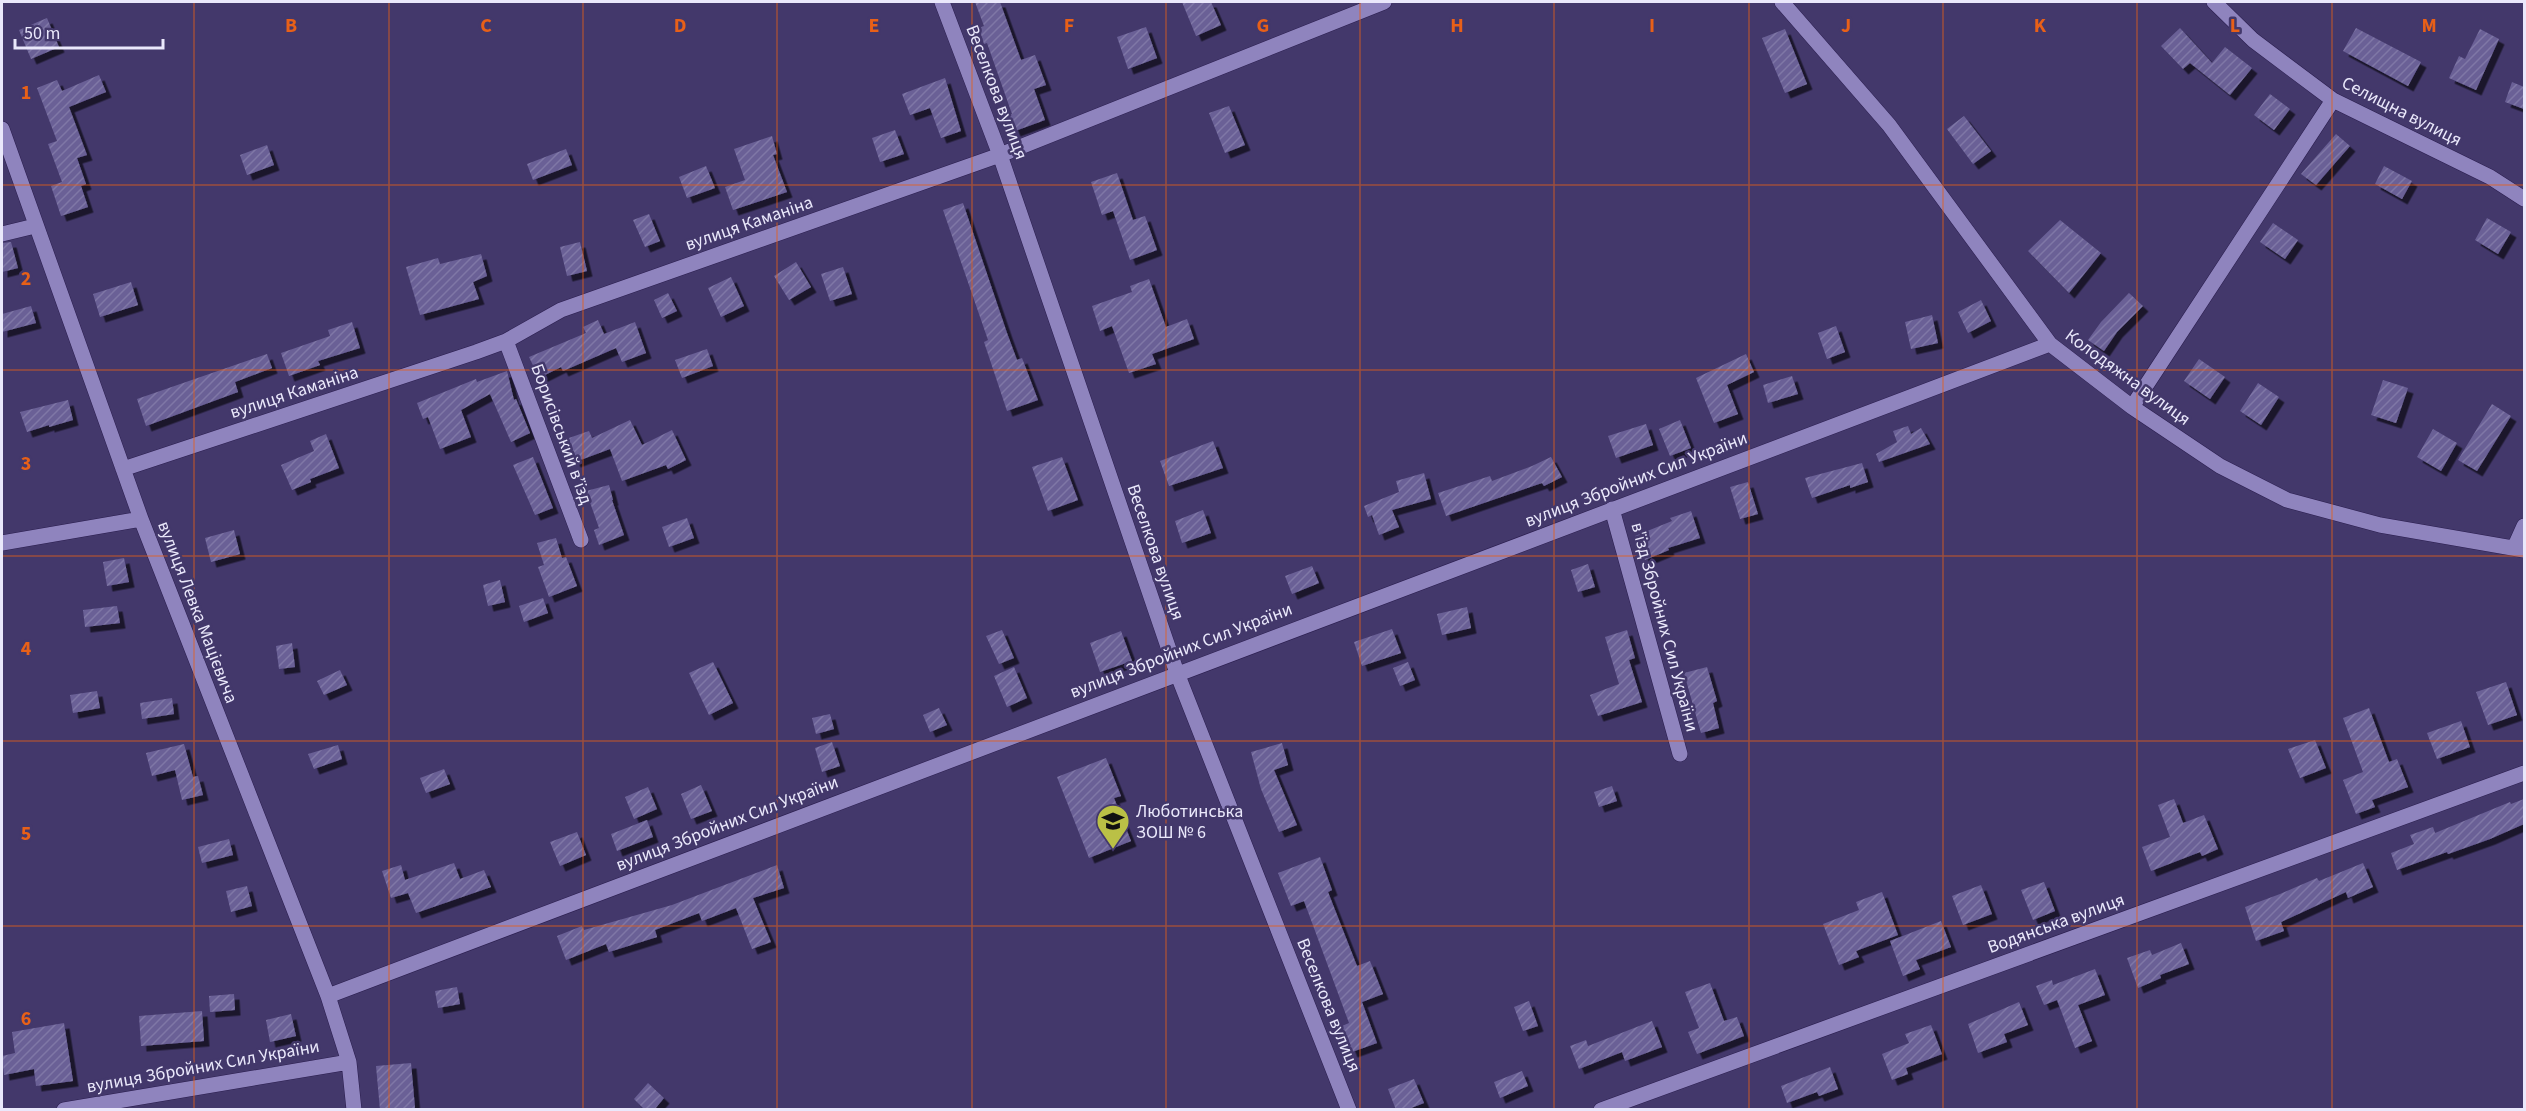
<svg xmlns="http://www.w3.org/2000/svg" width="2526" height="1111" font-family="'Source Sans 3',sans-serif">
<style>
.building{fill:url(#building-hatch);filter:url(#shadow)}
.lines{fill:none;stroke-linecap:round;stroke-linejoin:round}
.minor-casing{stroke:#2a1d4e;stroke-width:16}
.minor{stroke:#8f84be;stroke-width:15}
.grid{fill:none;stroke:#e86018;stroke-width:1.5;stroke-opacity:0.55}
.labels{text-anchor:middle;stroke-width:5;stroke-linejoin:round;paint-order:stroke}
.street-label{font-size:18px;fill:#eae8fb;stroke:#43386b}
.poi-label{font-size:18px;fill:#eae8fb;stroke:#43386b;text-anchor:start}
.grid-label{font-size:20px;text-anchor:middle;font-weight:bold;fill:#e86018;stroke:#43386b;stroke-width:5;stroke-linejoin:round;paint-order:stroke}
</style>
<defs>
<pattern id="building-hatch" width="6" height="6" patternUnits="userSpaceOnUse" patternTransform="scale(1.5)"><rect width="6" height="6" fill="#6a6096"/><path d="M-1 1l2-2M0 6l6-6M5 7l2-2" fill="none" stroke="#7f77a6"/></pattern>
<filter id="shadow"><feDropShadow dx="5.5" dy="5.5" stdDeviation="0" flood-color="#0009"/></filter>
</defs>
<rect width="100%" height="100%" fill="#43386b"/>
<path class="building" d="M975 2H1000L1021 60 1035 55 1046 85 1034 89 1045 120 1015 131 1009 115 1012 114 987 43 984 44 979 28 984 26Z
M1182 2H1211L1221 25 1196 36Z
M47 18 59 47 31 59 19 30Z
M1146 27 1157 58 1128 69 1117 37Z
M2180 28 2212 63 2225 47 2252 68 2230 95 2190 63 2183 69 2161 46Z
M2356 28 2421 62 2408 86 2343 51Z
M1785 29 1807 84 1785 93 1762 38Z
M2480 29 2499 39 2476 90 2449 78 2459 56 2465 59Z
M99 75 106 92 69 107 87 155 77 158 86 184 81 186 88 207 61 216 51 186 62 182 48 144 57 141 37 88 57 80 62 91Z
M945 78 961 131 941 138 930 108 910 115 902 94Z
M2512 82 2524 87V109L2505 102Z
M2270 94 2290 109 2274 130 2254 115Z
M1229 106 1245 145 1225 153 1209 113Z
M1964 116 1991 151 1973 164 1947 129Z
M895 130 904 154 880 162 872 138Z
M2336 134 2350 146 2316 185 2301 174Z
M772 136 777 154 773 155 787 192 733 210 725 187 745 180 734 149Z
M267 145 274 165 247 175 240 155Z
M566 149 572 165 533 180 527 164Z
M706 166 715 188 687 198 679 177Z
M2384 166 2412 181 2402 199 2375 184Z
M1117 173 1133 220 1145 216 1157 250 1130 260 1113 211 1102 215 1091 182Z
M963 203 1007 333 1017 360 1022 358 1038 400 1007 411 984 342 988 340 943 210Z
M649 214 660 241 645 247 633 220Z
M2487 218 2511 232 2498 254 2475 240Z
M2060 220 2101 253 2069 293 2028 251Z
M2273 223 2298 240 2285 259 2260 242Z
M11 242 18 268 2 272V243Z
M580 242 587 271 567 276 560 247Z
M481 254 487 276 473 282 479 299 420 315 406 267 438 258 440 264Z
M796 262 811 287 789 300 774 276Z
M843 267 852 294 830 301 821 274Z
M731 277 744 306 721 317 708 288Z
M1149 279 1166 327 1187 319 1194 339 1152 354 1156 364 1129 373 1112 326 1100 331 1092 306 1132 292 1130 286Z
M131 282 138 305 100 317 93 294Z
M668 293 677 311 662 318 654 300Z
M2129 293 2143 306 2117 332 2104 351 2088 340 2101 322Z
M1981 300 1991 321 1968 333 1958 312Z
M31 306 36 323 2 332V314Z
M1932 315 1938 343 1911 349 1905 322Z
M598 320 604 334 635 322 646 353 622 362 616 348 563 371 561 367 539 378 529 357 586 333 583 327Z
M352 322 360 348 318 361 320 365 289 376 281 353 330 336 328 330Z
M1836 326 1845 352 1827 359 1818 333Z
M707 349 713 366 682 378 675 360Z
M267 354 272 368 235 382 238 392 146 426 137 399Z
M1746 354 1754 372 1727 385 1738 414 1714 423 1696 378Z
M2199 359 2225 377 2210 399 2184 381Z
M507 371 514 400 516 399 530 433 511 442 490 394 461 410 471 437 440 449 428 417 423 419 417 403 476 379 477 382Z
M1792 376 1798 394 1768 403 1763 385Z
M2383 380 2408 388 2396 423 2371 415Z
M2258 383 2279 397 2261 425 2240 411Z
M68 400 73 420 49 427V425L27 432 20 412Z
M2492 404 2511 416 2477 471 2458 460Z
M630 420 642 445 672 430 686 460 668 469 666 465 622 481 610 449 575 462 566 439 589 431 592 438Z
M1680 420 1691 448 1670 456 1659 429Z
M1646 424 1653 445 1616 458 1608 436Z
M1908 426 1911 434 1921 428 1930 444 1879 462 1876 454 1897 442 1893 431Z
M2433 429 2457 443 2441 471 2417 457Z
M326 434 339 468 310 479 311 482 292 490 281 465 314 451 310 441Z
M1213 441 1223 468 1169 486 1160 461Z
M533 457 553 508 535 515 513 465Z
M1062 457 1078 500 1048 511 1032 467Z
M1551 457 1562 477 1544 486 1542 483 1446 516 1438 493 1490 476 1492 481 1532 466Z
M1862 463 1868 482 1850 488V485L1812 498 1805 478Z
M1424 473 1431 499 1392 510 1399 527 1379 535 1372 515 1368 517 1364 506 1399 492 1396 481Z
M1748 482 1758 514 1740 519 1730 487Z
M609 485 613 500H612L624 535 599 545 594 530 599 528 586 491Z
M1203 510 1211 533 1182 543 1175 521Z
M1691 511 1700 538 1668 548 1669 550 1645 560 1635 536 1672 521 1670 518Z
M687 518 694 538 669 547 662 527Z
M234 530 240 554 211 562 205 538Z
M556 538 562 558 566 557 577 586 549 597 538 567 544 565 537 543Z
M124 558 129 582 107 586 103 562Z
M1588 564 1595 587 1578 592 1571 570Z
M1312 566 1319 583 1292 594 1285 576Z
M500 580 505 602 488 606 483 585Z
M543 598 548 613 524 622 519 606Z
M117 606 120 623 85 627 83 610Z
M1467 607 1471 628 1442 635 1437 614Z
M1392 629 1401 653 1362 666 1354 642Z
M1002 630 1014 658 999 664 986 636Z
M1627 630 1635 658 1629 660 1642 702 1598 716 1590 695 1619 684 1605 637Z
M1121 631 1132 661 1100 672 1090 643Z
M292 643 295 667 279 669 276 646Z
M713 662 733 703 709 715 689 673Z
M1408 662 1415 680 1400 686 1393 668Z
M1014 667 1027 698 1007 707 994 676Z
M1707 667 1717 701 1713 703 1719 728 1701 733 1684 673Z
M340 670 347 685 324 695 317 681Z
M2506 682 2517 715 2488 725 2476 692Z
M97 691 100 708 73 713 70 695Z
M172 698 174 714 142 719 140 703Z
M939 708 947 725 930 732 923 715Z
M2369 708 2389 762 2397 759 2408 787 2372 800 2375 807 2356 814 2343 780 2363 772 2343 718Z
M830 714 834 729 816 734 812 718Z
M2461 721 2470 747 2437 759 2427 733Z
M2315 740 2326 768 2300 778 2288 749Z
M832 742 840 766 822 772 815 748Z
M1282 743 1288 765 1274 770 1297 825 1279 832 1261 789 1251 752Z
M184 744 193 777 198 776 203 795 182 800 175 770 152 776 146 753Z
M338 745 342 759 314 769 308 754Z
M1106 758 1121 796 1114 798 1131 841 1089 858 1057 777Z
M444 769 450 784 426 793 420 778Z
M701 785 712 811 691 819 681 794Z
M1612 786 1617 801 1599 807 1594 792Z
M648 787 657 809 634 819 625 797Z
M2174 799 2183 823 2204 815 2218 849 2202 856 2200 852 2151 871 2142 847 2170 837 2158 805Z
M2524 799V824L2490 839 2448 854 2447 852 2397 870 2391 853 2414 844 2410 835 2433 827 2435 833 2510 802 2511 804Z
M647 820 653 837 617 851 611 834Z
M577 832 586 855 560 866 550 842Z
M229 839 233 855 202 863 198 847Z
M1320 857 1332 890 1328 892 1357 966 1370 961 1383 994 1362 1002 1377 1043 1352 1052 1342 1026 1349 1023 1304 901 1291 906 1278 873Z
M454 863 460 879 484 870 491 887 416 913 408 893 391 898 382 871 401 865 405 880Z
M2363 863 2373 887 2348 898 2346 892 2281 922 2284 931 2256 941 2245 907 2280 894 2317 878 2319 881Z
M777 865 784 888 753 898 771 942 752 949 736 908 702 921 699 913 655 930 657 937 609 952 606 944 566 960 557 936 582 926 584 930 672 905Z
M2044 882 2055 911 2033 920 2021 890Z
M1981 885 1992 914 1963 925 1952 896Z
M247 886 252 906 231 912 226 891Z
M1882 892 1898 935 1856 951 1859 957 1839 965 1823 924 1859 910 1856 902Z
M1941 921 1951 947 1916 960 1920 969 1903 976 1890 941Z
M2181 943 2189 964 2160 975 2161 978 2138 988 2127 958 2150 950 2152 955Z
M2095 969 2105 995 2078 1005 2092 1041 2075 1048 2057 1000 2044 1005 2036 986 2052 980 2053 985Z
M1710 983 1724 1021 1737 1017 1744 1036 1697 1054 1688 1032 1699 1028 1685 992Z
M457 987 460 1004 438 1008 435 991Z
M234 994 235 1010 210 1012 209 996Z
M1529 1001 1538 1026 1523 1031 1514 1007Z
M2019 1002 2028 1025 2004 1034 2007 1042 1978 1053 1968 1024Z
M202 1011 204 1041 141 1046 139 1016Z
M291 1014 296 1036 270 1042 266 1020Z
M1652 1021 1662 1047 1625 1061 1622 1052 1579 1069 1570 1046 1586 1040 1588 1046Z
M64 1023 73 1081 36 1086 34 1069 4 1075 2 1056 15 1053 12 1032Z
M1931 1025 1942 1054 1906 1068 1908 1074 1892 1080 1882 1054 1909 1043 1905 1034Z
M411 1063 415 1108 380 1110 376 1066Z
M1830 1067 1838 1089 1819 1096 1817 1092 1787 1103 1781 1086Z
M1522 1071 1528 1086 1500 1098 1494 1082Z
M1414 1079 1424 1103 1406 1110H1396L1388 1089Z
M648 1083 664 1098 654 1110H645L634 1099Z"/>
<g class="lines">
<g class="minor-casing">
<path id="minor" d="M942 2 1000 155 1177 673 1349 1110
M1782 2 1889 125 2050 344 2132 407 2220 466 2287 500 2380 525 2524 550
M2214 2 2253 40 2333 100 2490 177 2524 199
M2 129 141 519 328 996 349 1062 354 1110
M2 234 35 226
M506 341 581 540
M2132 407 2333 100
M123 469 476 352 506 341 561 310 1000 155 1384 2
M1612 509 1680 754
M2 543 141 519
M2515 546 2524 526
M328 996 2050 344
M64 1110 349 1062
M1601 1110 2524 773"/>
</g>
<use href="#minor" class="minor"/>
</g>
<path class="grid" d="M194 2V1110M389 2V1110M583 2V1110M777 2V1110M972 2V1110M1166 2V1110M1360 2V1110M1554 2V1110M1749 2V1110M1943 2V1110M2137 2V1110M2332 2V1110M2 185H2524M2 370H2524M2 556H2524M2 741H2524M2 926H2524"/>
<defs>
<g id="school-pin" transform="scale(1.725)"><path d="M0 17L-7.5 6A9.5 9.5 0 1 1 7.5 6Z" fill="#bac046" stroke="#43386b"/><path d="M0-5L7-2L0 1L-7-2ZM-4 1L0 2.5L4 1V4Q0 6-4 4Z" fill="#111"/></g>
</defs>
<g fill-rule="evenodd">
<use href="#school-pin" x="1113" y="821"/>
</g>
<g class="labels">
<g class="street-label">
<text transform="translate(997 92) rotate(69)" y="6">Веселкова вулиця</text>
<text transform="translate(2402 111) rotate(27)" y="6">Селищна вулиця</text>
<text transform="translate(749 223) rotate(-19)" y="6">вулиця Каманіна</text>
<text transform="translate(2128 377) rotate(36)" y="6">Колодяжна вулиця</text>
<text transform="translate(294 392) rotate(-18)" y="6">вулиця Каманіна</text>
<text transform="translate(562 434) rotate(70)" y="6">Борисівський в’їзд</text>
<text transform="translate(1636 479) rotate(-21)" y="6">вулиця Збройних Сил України</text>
<text transform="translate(1156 552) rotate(71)" y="6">Веселкова вулиця</text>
<text transform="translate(198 612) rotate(69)" y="6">вулиця Левка Мацієвича</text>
<text transform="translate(1665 627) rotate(75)" y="6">в'їзд Збройних Сил України</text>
<text transform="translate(1181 650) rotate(-21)" y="6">вулиця Збройних Сил України</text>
<text transform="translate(727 823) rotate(-21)" y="6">вулиця Збройних Сил України</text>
<text transform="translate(2056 923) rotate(-20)" y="6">Водянська вулиця</text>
<text transform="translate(1329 1005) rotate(68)" y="6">Веселкова вулиця</text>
<text transform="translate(203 1066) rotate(-10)" y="6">вулиця Збройних Сил України</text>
</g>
<g class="poi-label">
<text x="1136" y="817">Люботинська<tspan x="1136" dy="21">ЗОШ № 6</tspan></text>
</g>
</g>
<g class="grid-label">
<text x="291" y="32">B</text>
<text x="486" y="32">C</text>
<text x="680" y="32">D</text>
<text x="874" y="32">E</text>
<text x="1069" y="32">F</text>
<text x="1263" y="32">G</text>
<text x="1457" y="32">H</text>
<text x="1652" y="32">I</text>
<text x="1846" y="32">J</text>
<text x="2040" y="32">K</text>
<text x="2235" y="32">L</text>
<text x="2429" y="32">M</text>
<text x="26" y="99">1</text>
<text x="26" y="285">2</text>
<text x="26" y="470">3</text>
<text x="26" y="655">4</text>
<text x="26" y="840">5</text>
<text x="26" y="1025">6</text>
</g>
<rect width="2526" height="1111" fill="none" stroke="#eae8fb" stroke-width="6"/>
<path d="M15 39v9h148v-9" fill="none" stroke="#eae8fb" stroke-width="3"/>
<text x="24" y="39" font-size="18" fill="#eae8fb" stroke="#43386b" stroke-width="4.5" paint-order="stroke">50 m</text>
</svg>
